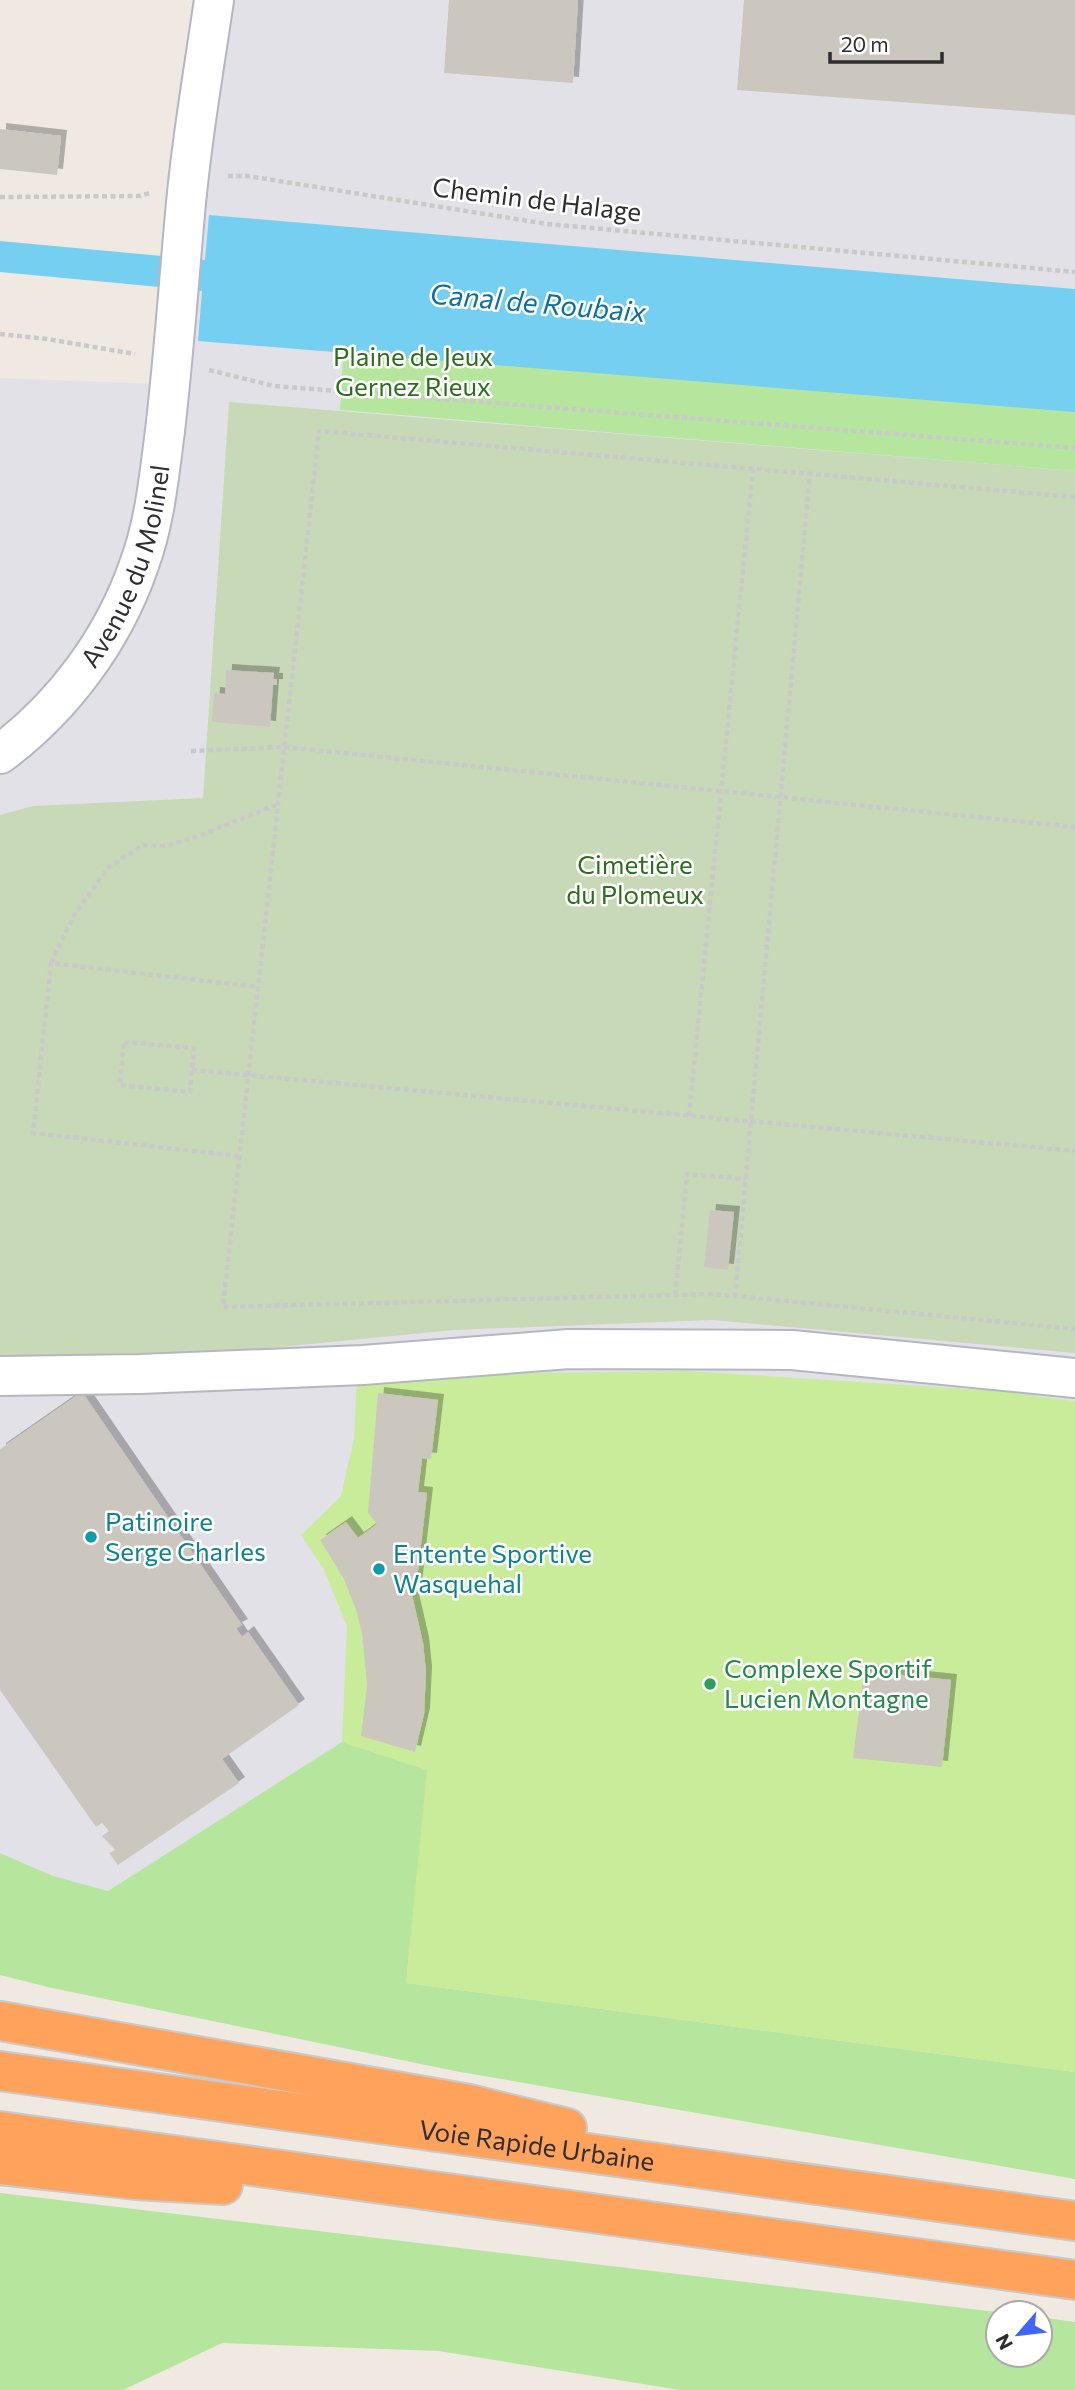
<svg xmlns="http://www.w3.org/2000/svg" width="1075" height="2390" font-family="Commissioner,sans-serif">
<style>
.industrial{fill:#e3e1e8}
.green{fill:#b6e59e}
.cemetery{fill:#c8d9b8}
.pitch{fill:#c9ec9a}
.water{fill:#75cff0}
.building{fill:#cbc7bf;filter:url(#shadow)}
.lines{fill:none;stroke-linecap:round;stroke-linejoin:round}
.minor-casing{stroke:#b4b7c1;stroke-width:42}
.highway-casing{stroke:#c9c9c9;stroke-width:42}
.path{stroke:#c9c9c9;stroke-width:4.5;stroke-dasharray:5 3.5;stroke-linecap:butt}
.minor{stroke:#fff;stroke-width:38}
.highway{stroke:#ffa35c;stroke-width:38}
.culture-dot{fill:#0f9aa8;stroke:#fff;stroke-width:2.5}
.leisure-dot{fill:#2e9e5b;stroke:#fff;stroke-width:2.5}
.labels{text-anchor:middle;stroke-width:5;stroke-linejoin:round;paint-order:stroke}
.street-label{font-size:26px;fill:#2e2e2e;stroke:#fff}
.park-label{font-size:26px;fill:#2c6e1b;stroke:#fff}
.culture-label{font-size:26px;fill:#0d838f;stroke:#fff;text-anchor:start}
.leisure-label{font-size:26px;fill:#27864d;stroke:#fff;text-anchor:start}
.water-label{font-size:28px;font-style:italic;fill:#0d6fa3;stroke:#fff}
</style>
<defs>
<filter id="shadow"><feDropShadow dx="6" dy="-6" stdDeviation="0" flood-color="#0004"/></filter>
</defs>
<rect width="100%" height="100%" fill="#efe9e1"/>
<path class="industrial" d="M200 0H1075V2157L0 1913V378L185 385Z"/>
<path class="green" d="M345 322 1075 387V471L340 410Z
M342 1742 428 1770 406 1983 1075 2072V2179L455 2071 52 1988 0 1975V1853L53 1876 108 1891Z
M0 2193 1005 2313H998V2355H1040V2317L1075 2322V2390H680L439 2351 222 2343 123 2390H0Z"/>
<path class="cemetery" d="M229 402 1075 471V1353L712 1320 454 1330 189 1356H0V815L33 806 203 798Z"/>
<path class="pitch" d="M689 1371 999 1391 1075 1401V2072L406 1983 427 1770 342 1742 347 1626 323 1568 301 1535 341 1496 354 1438 357 1375Z"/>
<path class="water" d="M209 215 1075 289V412L198 341 202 291 0 272V241L205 260Z"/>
<path class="building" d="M449 0H578L573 83 444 73Z
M744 0H1075V115L737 90Z
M0 129 61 136 57 175 0 169Z
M226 670 274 673 273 679H277V685H273L270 727 212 722 214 693 225 694Z
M710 1210 734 1212 728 1270 704 1267Z
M82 1392 242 1625 236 1628 242 1637 248 1632 299 1705 222 1759 239 1783 118 1865 109 1853 115 1850 102 1836 109 1831 102 1823 96 1827 0 1690V1449Z
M378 1393 438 1400 431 1459 422 1458 418 1492 427 1493 416 1588 411 1591 423 1643 426 1672 424 1714 415 1752 361 1736 367 1685 362 1633 356 1610 344 1579 320 1540 346 1522 358 1538 377 1524 368 1513Z
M864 1671 951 1680 942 1767 853 1758Z"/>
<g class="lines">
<g class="minor-casing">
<g id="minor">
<path id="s1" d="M0 754C63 707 113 640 139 565 155 522 159 476 165 431 173 362 178 294 184 225 190 150 203 75 214 0"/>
<path d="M0 1376 140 1374 363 1365 569 1349 792 1350 1075 1378"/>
</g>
</g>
<g class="highway-casing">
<g id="highway">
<path d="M0 2021 469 2104 567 2128"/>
<path id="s2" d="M0 2071 1075 2221"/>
<path d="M0 2131 1075 2280"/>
<path d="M0 2165 136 2180 223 2185"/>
</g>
</g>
<path class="path" d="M228 176H248L547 224 1075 272
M0 197 139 196 150 193
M0 334 47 339 135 354
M209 370 274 386 1075 448
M1075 497 319 431 223 1307 713 1294 1075 1329
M191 751 284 747 1075 827
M51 963 76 912 109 867 143 845 165 846 196 837 278 804
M124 1042 194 1048 190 1092 120 1085Z
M192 1070 1075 1151
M689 1116 753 469
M239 1156 33 1133 51 963 258 987
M675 1295 687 1174 745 1179
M735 1297 810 473"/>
<use href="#minor" class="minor"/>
<use href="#highway" class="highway"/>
</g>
<g class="culture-dot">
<circle cx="91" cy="1537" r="7"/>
<circle cx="379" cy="1569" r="7"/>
</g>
<circle class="leisure-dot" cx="710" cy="1684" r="7"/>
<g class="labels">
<g class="street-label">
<text transform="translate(537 200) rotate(7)" y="9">Chemin de Halage</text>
<text dy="9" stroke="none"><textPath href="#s1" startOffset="233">Avenue du Molinel</textPath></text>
<text dy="9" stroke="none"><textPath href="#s2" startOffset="542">Voie Rapide Urbaine</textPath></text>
</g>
<g class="park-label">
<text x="413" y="366">Plaine de Jeux<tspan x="413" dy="30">Gernez Rieux</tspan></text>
<text x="635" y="874">Cimetière<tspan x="635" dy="30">du Plomeux</tspan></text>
</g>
<g class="culture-label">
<text x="105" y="1531">Patinoire<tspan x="105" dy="30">Serge Charles</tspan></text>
<text x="393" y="1563">Entente Sportive<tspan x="393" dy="30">Wasquehal</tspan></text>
</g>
<g class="leisure-label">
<text x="724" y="1678">Complexe Sportif<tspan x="724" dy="30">Lucien Montagne</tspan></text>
</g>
<g class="water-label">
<text transform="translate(538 303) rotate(5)" y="10">Canal de Roubaix</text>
</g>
</g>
<g transform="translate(1019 2334) rotate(242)"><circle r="33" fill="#ffffff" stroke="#ababab" stroke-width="2"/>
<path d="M0-5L12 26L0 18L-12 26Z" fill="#4264fb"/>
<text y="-10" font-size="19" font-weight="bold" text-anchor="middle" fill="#2e2e2e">N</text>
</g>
<path d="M830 52v10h112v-10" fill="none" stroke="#2e2e2e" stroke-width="3.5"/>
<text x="841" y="52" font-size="21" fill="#2e2e2e" stroke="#ffffff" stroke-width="5" paint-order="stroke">20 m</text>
</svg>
